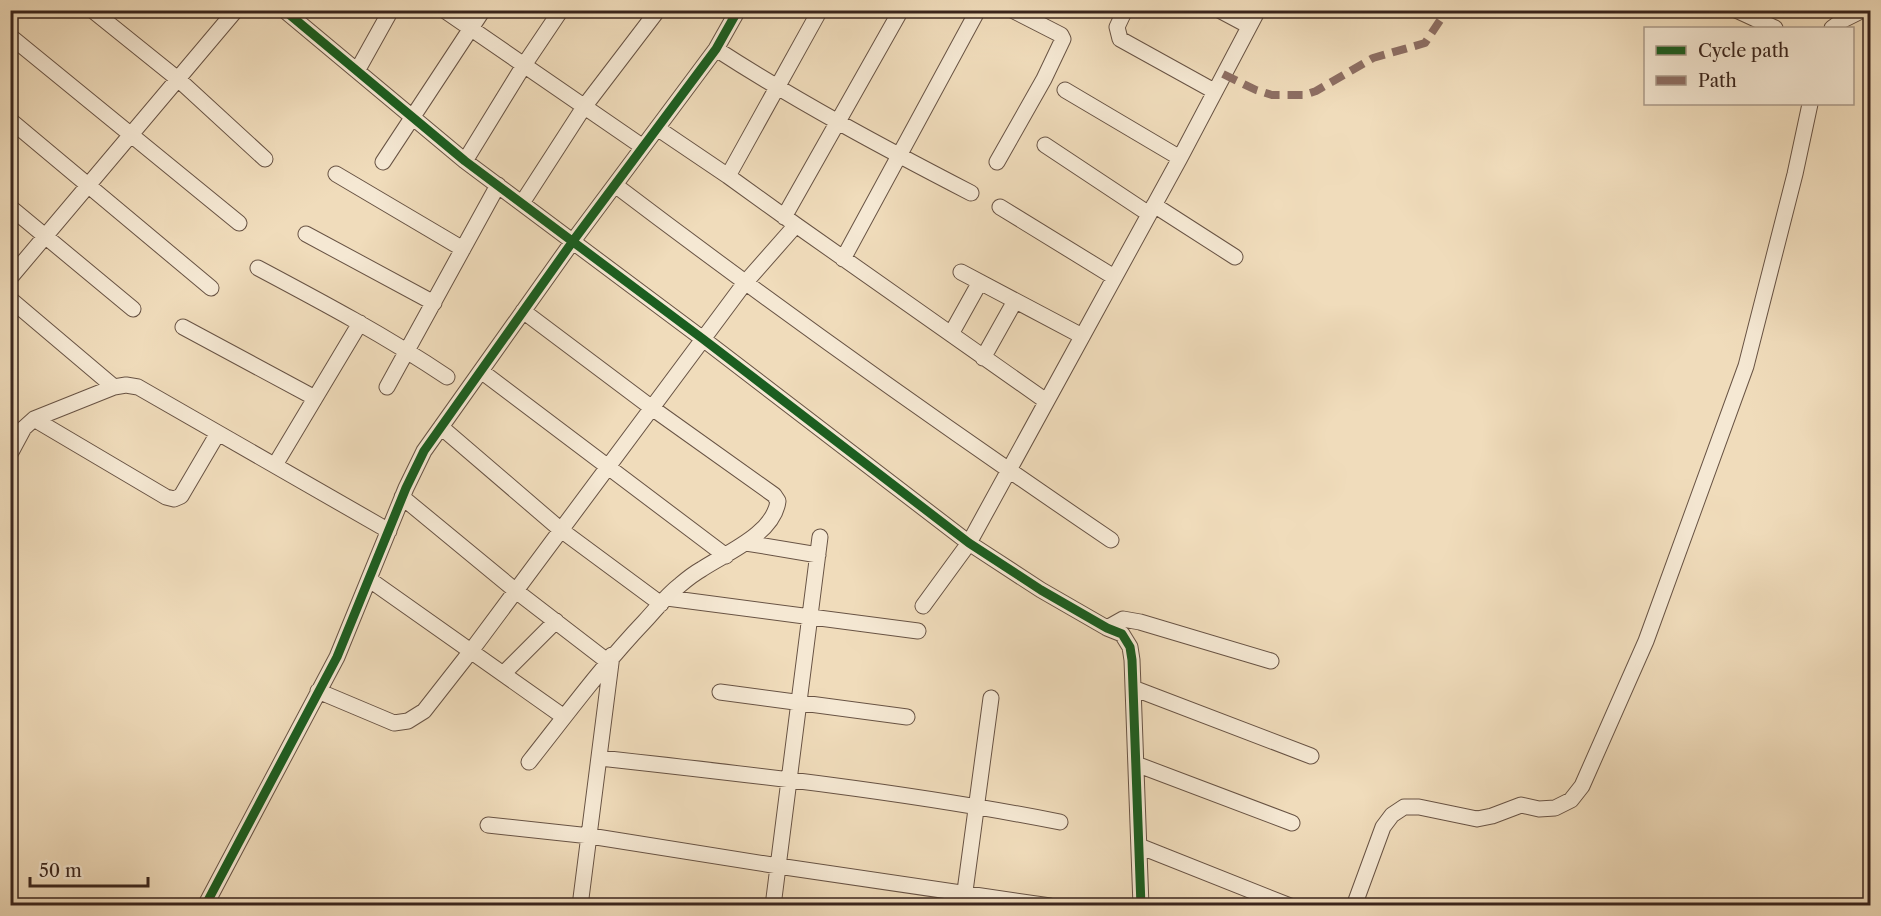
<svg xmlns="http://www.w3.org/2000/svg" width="1881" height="916" font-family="'Libre Caslon Text',serif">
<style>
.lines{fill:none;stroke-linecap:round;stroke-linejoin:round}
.minor-casing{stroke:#685344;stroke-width:17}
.minor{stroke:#f5e8d3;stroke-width:15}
.quiet{stroke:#8d6e63;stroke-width:8;stroke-dasharray:15 8;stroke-linecap:butt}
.cycleway-casing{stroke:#f5e8d3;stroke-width:13}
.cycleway{stroke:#1b5e20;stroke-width:9}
</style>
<rect width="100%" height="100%" fill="#f0dcbb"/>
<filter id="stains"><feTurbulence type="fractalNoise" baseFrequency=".00333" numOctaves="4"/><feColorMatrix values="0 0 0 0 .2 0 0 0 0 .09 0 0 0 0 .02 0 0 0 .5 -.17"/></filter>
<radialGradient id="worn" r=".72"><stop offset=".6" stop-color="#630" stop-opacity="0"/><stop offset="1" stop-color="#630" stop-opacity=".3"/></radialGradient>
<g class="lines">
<g class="minor-casing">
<path id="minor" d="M92 10 179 80 265 159
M284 10 465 161 703 339 969 543 1041 590 1107 628 1122 634 1130 647 1132 660 1141 906
M444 10 643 147
M1125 10 1117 27 1120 39 1214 91
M1219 10 1249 26
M1736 10 1775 28
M1832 28 1843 20 1863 10
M10 36 239 223
M716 49C798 102 884 148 971 193
M357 71 391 10
M1065 90 1180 158
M10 120 211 288
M657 128 728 176 796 225 1046 401
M1045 145 1149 214
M465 161 524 65 561 10
M383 162 483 10
M997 162 1044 79 1063 39 1061 35 1012 10
M336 174 463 249
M728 176 820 10
M615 185C777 308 943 426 1111 540
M522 203 584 107 658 10
M1154 205 1235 257
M10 207 133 309
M1000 207 1114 277
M784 217 901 10
M306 234 434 303
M843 259 978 10
M258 268C322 302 386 336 447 377
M961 272 1082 336
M10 278 236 10
M10 299 114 387
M523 311 652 408 774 495 778 501C774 534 726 553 702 569 695 573 687 579 680 585 667 595 656 609 645 621 603 665 567 714 529 762
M183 327 315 398
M951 334 980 282
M983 358 1015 301
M481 371 726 556
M387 387 498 185
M34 419 166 497 174 499 181 496 218 433
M441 427 561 530 661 604
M10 454 24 428 34 419 114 387 126 385 138 387 389 531
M275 465 360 323
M402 497 516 591 607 661
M746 543 818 555
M370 580 564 717
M667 598 918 631
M923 606 969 543 1180 158 1258 10
M1107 628 1123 619 1140 622 1271 661
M503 674 556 621
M1133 688 1311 756
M318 691 394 723 408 721 424 711 471 651 744 284 796 225
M720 692 907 717
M600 758C754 775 908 792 1060 822
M1136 764 1292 823
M488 825 590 836 778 866 1050 906
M1139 846 1290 906
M205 906 337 657 406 488 424 451 573 241 716 49 738 10
M580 906 612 655
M773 906 820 537
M963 906 991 698
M1354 906 1383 827 1392 815 1404 807H1419L1477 819 1492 816 1521 805 1539 809 1555 808 1571 800 1582 786 1646 641 1746 366 1795 174 1810 104"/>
</g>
<use href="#minor" class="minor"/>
<path class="quiet" d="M1223 74 1256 90 1272 95H1304L1316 91 1373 58 1425 43 1447 10"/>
<g class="cycleway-casing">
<path id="cycleway" d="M284 10 465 161 703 339 969 543 1041 590 1107 628 1122 634 1130 647 1132 660 1141 906
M205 906 337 657 406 488 424 451 573 241 716 49 738 10"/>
</g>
<use href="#cycleway" class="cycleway"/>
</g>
<rect width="1881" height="916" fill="none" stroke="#f0dcbb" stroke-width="36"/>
<rect x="12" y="12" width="1857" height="892" fill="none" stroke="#3a251d" stroke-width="3"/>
<rect x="18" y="18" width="1845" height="880" fill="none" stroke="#3a251d" stroke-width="1.5"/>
<rect x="1644" y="27" width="210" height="78" fill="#f5e8d3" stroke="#aa9a8a" stroke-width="1.5"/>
<rect x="1656" y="46" width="30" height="9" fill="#1b5e20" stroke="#aa9a8a" stroke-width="1.5"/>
<text x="1698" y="57" font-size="18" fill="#3a251d">Cycle path</text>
<rect x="1656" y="76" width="30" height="9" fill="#8d6e63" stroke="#aa9a8a" stroke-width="1.5"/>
<text x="1698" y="87" font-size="18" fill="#3a251d">Path</text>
<path d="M30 877v9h118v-9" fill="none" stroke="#3a251d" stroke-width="3"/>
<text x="39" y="877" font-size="18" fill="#3a251d" stroke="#f5e8d3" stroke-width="4.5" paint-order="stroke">50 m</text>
<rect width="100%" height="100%" filter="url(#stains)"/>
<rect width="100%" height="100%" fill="url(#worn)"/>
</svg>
